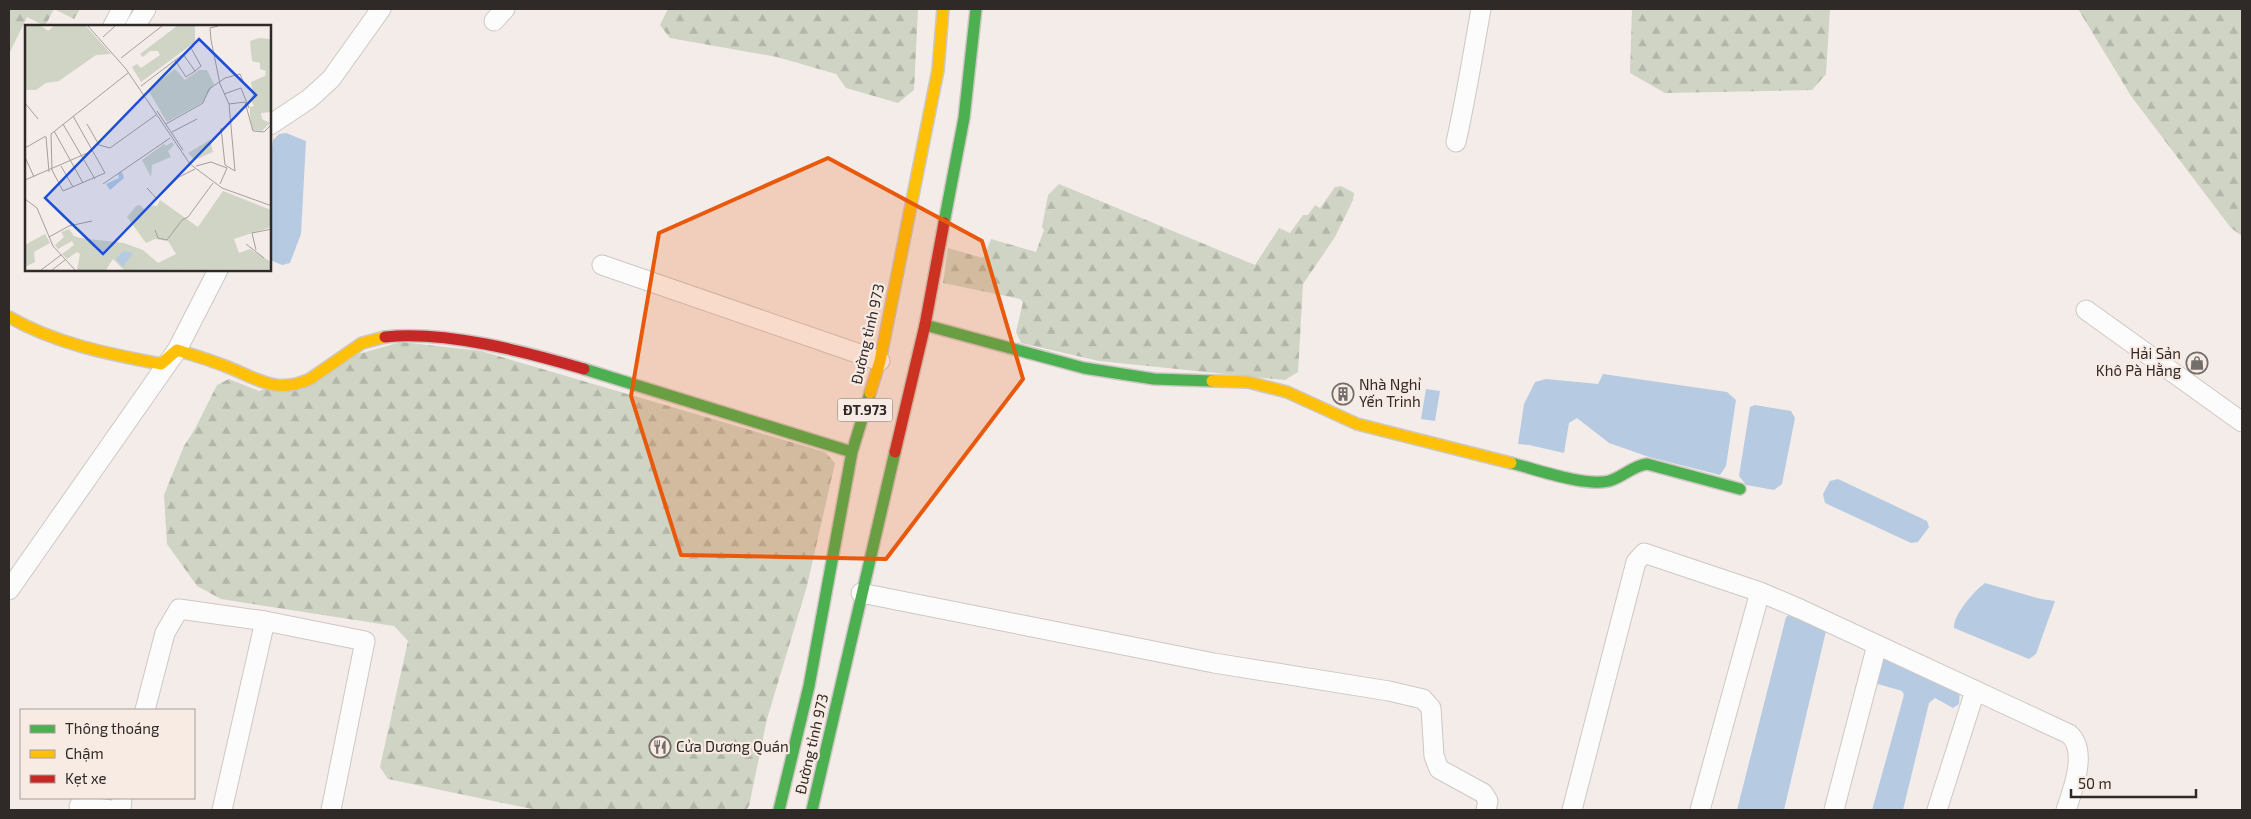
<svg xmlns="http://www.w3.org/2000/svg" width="2251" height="819" font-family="'Exo 2',sans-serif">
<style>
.forest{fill:url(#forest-firs)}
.water{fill:#b6cbe2}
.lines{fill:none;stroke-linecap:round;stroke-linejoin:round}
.street-casing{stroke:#cec7c4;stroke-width:21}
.fast-casing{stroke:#cec7c4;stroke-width:14}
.slow-casing{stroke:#cec7c4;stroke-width:14}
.jam-casing{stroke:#cec7c4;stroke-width:14}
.street{stroke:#fdfcfc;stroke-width:19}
.fast{stroke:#4caf50;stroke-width:11}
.slow{stroke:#ffc107;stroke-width:11}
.jam{stroke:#c62828;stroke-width:11}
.marked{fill:#e8590c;fill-opacity:0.2;stroke:#e8590c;stroke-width:4;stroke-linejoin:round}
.labels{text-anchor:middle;stroke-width:4.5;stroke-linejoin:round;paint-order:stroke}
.shield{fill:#f8ebe4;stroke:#6b6460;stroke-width:1}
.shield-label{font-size:14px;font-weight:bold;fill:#2f2a28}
.street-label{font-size:15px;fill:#2f2a28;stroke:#f8ebe4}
.poi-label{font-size:15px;fill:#2f2a28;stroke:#f8ebe4;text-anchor:start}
.inset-road{fill:none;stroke:#a59e9b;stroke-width:1}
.view{fill:#1d4ed8;fill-opacity:0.15;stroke:#1d4ed8;stroke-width:2.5}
.inset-edge{fill:none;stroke:#2f2a28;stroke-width:2.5}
</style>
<defs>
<pattern id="forest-firs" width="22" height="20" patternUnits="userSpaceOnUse" patternTransform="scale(1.25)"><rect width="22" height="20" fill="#cfd4c5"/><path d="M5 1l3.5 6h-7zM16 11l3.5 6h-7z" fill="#b2b6a9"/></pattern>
</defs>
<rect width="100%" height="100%" fill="#f4ece8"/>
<path class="forest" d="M9 9H80L74 19 54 9 45 26 27 17 9 54Z
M668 9H918L914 90 898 103 846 88 836 74 777 57 670 38 660 25Z
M1632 9H1830L1826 74 1812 90 1665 93 1630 73Z
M2078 9H2242V236L2231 228 2131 96Z
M1059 184 1255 265 1279 228 1290 233 1303 215H1308L1315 205 1320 208 1335 187 1341 186 1354 193 1353 200 1335 237 1303 284 1298 372 1285 380 1099 361 1021 343 1016 332 1023 302 1020 299 943 283 948 248 983 258 991 239 1036 252 1044 230 1042 227 1048 195Z
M401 342 481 351 825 452 835 463 807 586 767 719 749 806 746 810H537L388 779 380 767 408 641 394 626 221 599 197 586 167 544 164 495 184 446 195 429 217 385 229 379 259 391 355 355Z"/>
<path class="water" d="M286 133 306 141 301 234 290 263 282 265 270 260V162L273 140 279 134Z
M1603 374 1727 392 1736 400 1726 466 1720 475 1649 457 1609 443 1577 418 1569 423 1564 453 1529 445 1518 444 1524 404 1535 382 1546 379 1598 384Z
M1426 389 1440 391 1435 421 1421 419Z
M1755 405 1791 411 1795 418 1782 484 1774 490 1746 485 1739 476 1750 407Z
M1838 479 1927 521 1929 527 1918 542 1911 543 1825 503 1823 494 1830 481Z
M1985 583 2041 599 2055 601 2036 654 2029 659 1954 628C1953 615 1974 591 1985 583Z
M1792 613 1826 631 1784 810H1737L1786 617Z
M1886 656 1960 690 1959 704 1953 708 1935 698 1929 703 1903 810H1872L1904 695 1902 691 1871 682 1875 662Z"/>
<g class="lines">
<g class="street-casing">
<path id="street" d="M494 21 505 9
M113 26 122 9
M135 26 146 9
M270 125 309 99 331 79 381 9
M1456 142C1466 98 1473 53 1481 9
M602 265 880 361
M2086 310 2242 422
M9 590 177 350 218 270
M861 593 1214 663 1389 691 1423 699 1431 708 1434 756 1439 769 1483 793 1488 801 1486 810
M145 710 165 633 179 609 265 621 365 641 331 810
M79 806 111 810
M121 810 122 798
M222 810 265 621
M1572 810 1636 562 1644 553 1760 592 1800 609 2069 734C2088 750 2073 790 2066 810
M1700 810 1760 592
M1834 810 1877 645
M1937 810 1975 691"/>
</g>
<g class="fast-casing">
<path id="fast" d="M944 223 964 118 976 9
M925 325 1084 368 1154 379 1212 381
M584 369 852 452
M1511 463C1535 469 1585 487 1609 481 1623 477 1632 466 1647 464L1740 489
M779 810 809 686 852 452 870 393
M812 810 895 452"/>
</g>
<g class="slow-casing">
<path id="slow" d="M9 317C56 344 109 354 161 364L177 350C193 355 210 360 225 366 257 378 275 395 310 379L362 343 385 337
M1212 381 1248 382 1287 392 1357 424 1511 463
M870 393 880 361 938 70 943 9"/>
</g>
<g class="jam-casing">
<path id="jam" d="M385 337C444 330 527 352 584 369
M895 452 925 325 944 223"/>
</g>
<use href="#street" class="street"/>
<use href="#fast" class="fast"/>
<use href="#slow" class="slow"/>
<use href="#jam" class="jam"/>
</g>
<path class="marked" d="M828 158 982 241 1023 379 886 559 681 555 631 396 659 233Z"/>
<defs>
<g id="shop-ring" transform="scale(1.125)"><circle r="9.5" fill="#f8ebe4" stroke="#746e6b" stroke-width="1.5"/><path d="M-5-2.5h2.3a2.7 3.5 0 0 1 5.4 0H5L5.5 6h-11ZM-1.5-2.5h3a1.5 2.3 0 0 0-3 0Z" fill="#746e6b"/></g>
<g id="building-ring" transform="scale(1.125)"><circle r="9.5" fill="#f8ebe4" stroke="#746e6b" stroke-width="1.5"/><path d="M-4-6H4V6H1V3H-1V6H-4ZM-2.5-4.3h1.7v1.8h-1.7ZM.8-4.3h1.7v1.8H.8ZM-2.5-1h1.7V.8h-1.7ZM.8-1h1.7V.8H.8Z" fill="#746e6b"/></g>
<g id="restaurant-ring" transform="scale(1.125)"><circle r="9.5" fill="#f8ebe4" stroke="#746e6b" stroke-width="1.5"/><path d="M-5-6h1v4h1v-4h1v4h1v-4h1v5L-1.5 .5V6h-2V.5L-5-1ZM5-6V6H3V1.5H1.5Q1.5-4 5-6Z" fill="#746e6b"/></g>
</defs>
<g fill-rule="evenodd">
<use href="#shop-ring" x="2197" y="363"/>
<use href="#building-ring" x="1343" y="394"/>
<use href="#restaurant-ring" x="660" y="747"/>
</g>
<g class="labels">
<rect class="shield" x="837.5" y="398.5" width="55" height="23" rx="4"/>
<g class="shield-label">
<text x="865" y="415">ĐT.973</text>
</g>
<g class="street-label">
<text transform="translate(868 334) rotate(-77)" y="5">Đường tỉnh 973</text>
<text transform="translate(812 744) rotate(-77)" y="5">Đường tỉnh 973</text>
</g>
<g class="poi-label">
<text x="2181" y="359" text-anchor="end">Hải Sản<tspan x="2181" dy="17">Khô Pà Hằng</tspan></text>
<text x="1359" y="390">Nhà Nghỉ<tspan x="1359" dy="17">Yến Trinh</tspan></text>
<text x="676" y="752">Cửa Dương Quán</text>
</g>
</g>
<g transform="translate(25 25)">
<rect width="246" height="246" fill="#f4ece8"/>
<path d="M0 1H16L23 6 29 1H61L86 29 71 30 34 56 21 58 11 65H1ZM152 1H170V17L116 57 107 42 112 39 116 43 135 30 133 26H125L118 32 115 29ZM234 13 246 14V87L236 88 237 94 245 98 237 106 227 105 225 90V82L229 81 225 74 228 70 226 57 240 51 241 46 235 44V38L227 36 225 16ZM150 44 160 55 174 45H182L189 59 178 77 142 97 123 65ZM185 115 188 127 170 135 163 128ZM147 117 149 120 143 126 146 132 127 140 126 152 117 135 139 119 141 121ZM198 166 246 185V202L209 214 214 228 225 224 246 237V244L99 245 88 234 81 245H52L55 229 52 227 42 234 37 229 49 220 47 216 33 224 30 220 39 212 36 207 44 204 49 211 55 213 99 218 118 225 133 238 151 229 143 216 130 214 121 218 102 192 111 181 115 180 121 186 124 180 132 181 135 175 173 202ZM20 209 25 218 9 227 10 237 0 242V220Z" fill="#cfd4c5"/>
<path d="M97 147 99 153 85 165 81 159 94 153 93 149ZM98 226 108 228 98 242 91 234Z" fill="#b6cbe2"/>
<path class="inset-road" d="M63 1 101 44 165 139 197 163 247 181M193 1 185 3 186 15 195 59 204 79 210 146 200 140 196 103M78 12 90 1M158 29 170 46M96 33 137 1M150 35 161 52 170 46 176 41 166 23M116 61 169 21M199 69 216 63 224 83M0 78 13 94M204 79 220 77 228 106 239 107 247 99M132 86 158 125M48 91 80 148 38 166 27 145 26 109 103 48M38 99 70 154M62 99 74 120 85 123 131 90M141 99 178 78 184 64 200 53 215 49 218 56M29 106 58 158M147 107 172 94M21 112 24 147M0 123 21 111M0 132 9 152M36 141 48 162M171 141 186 137 202 143 195 159M0 155 67 126M78 159 145 113M122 163 132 174 154 152 170 144M0 174 12 183 28 221 50 245M130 205 133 213 142 215 157 195 163 192 188 158M24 212 44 201 67 196M221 219 239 233M231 225 227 208 247 204M16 245 36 230M27 245 40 235"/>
<path class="view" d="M174 14 231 70 78 229 20 173Z"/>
<rect width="246" height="246" class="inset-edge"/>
</g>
<rect width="2251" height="819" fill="none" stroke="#2f2a28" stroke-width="20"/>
<rect x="20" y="709" width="175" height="90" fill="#f8ebe4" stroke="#a89e99"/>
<rect x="30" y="725" width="25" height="8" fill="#4caf50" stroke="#a89e99"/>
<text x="65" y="734" font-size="15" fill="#2f2a28">Thông thoáng</text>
<rect x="30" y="750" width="25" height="8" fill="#ffc107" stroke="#a89e99"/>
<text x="65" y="759" font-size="15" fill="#2f2a28">Chậm</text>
<rect x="30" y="775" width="25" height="8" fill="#c62828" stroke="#a89e99"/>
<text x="65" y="784" font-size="15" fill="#2f2a28">Kẹt xe</text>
<path d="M2071 789v8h125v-8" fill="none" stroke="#2f2a28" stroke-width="2.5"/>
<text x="2078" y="789" font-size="15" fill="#2f2a28" stroke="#f8ebe4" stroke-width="4" paint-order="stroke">50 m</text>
</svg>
